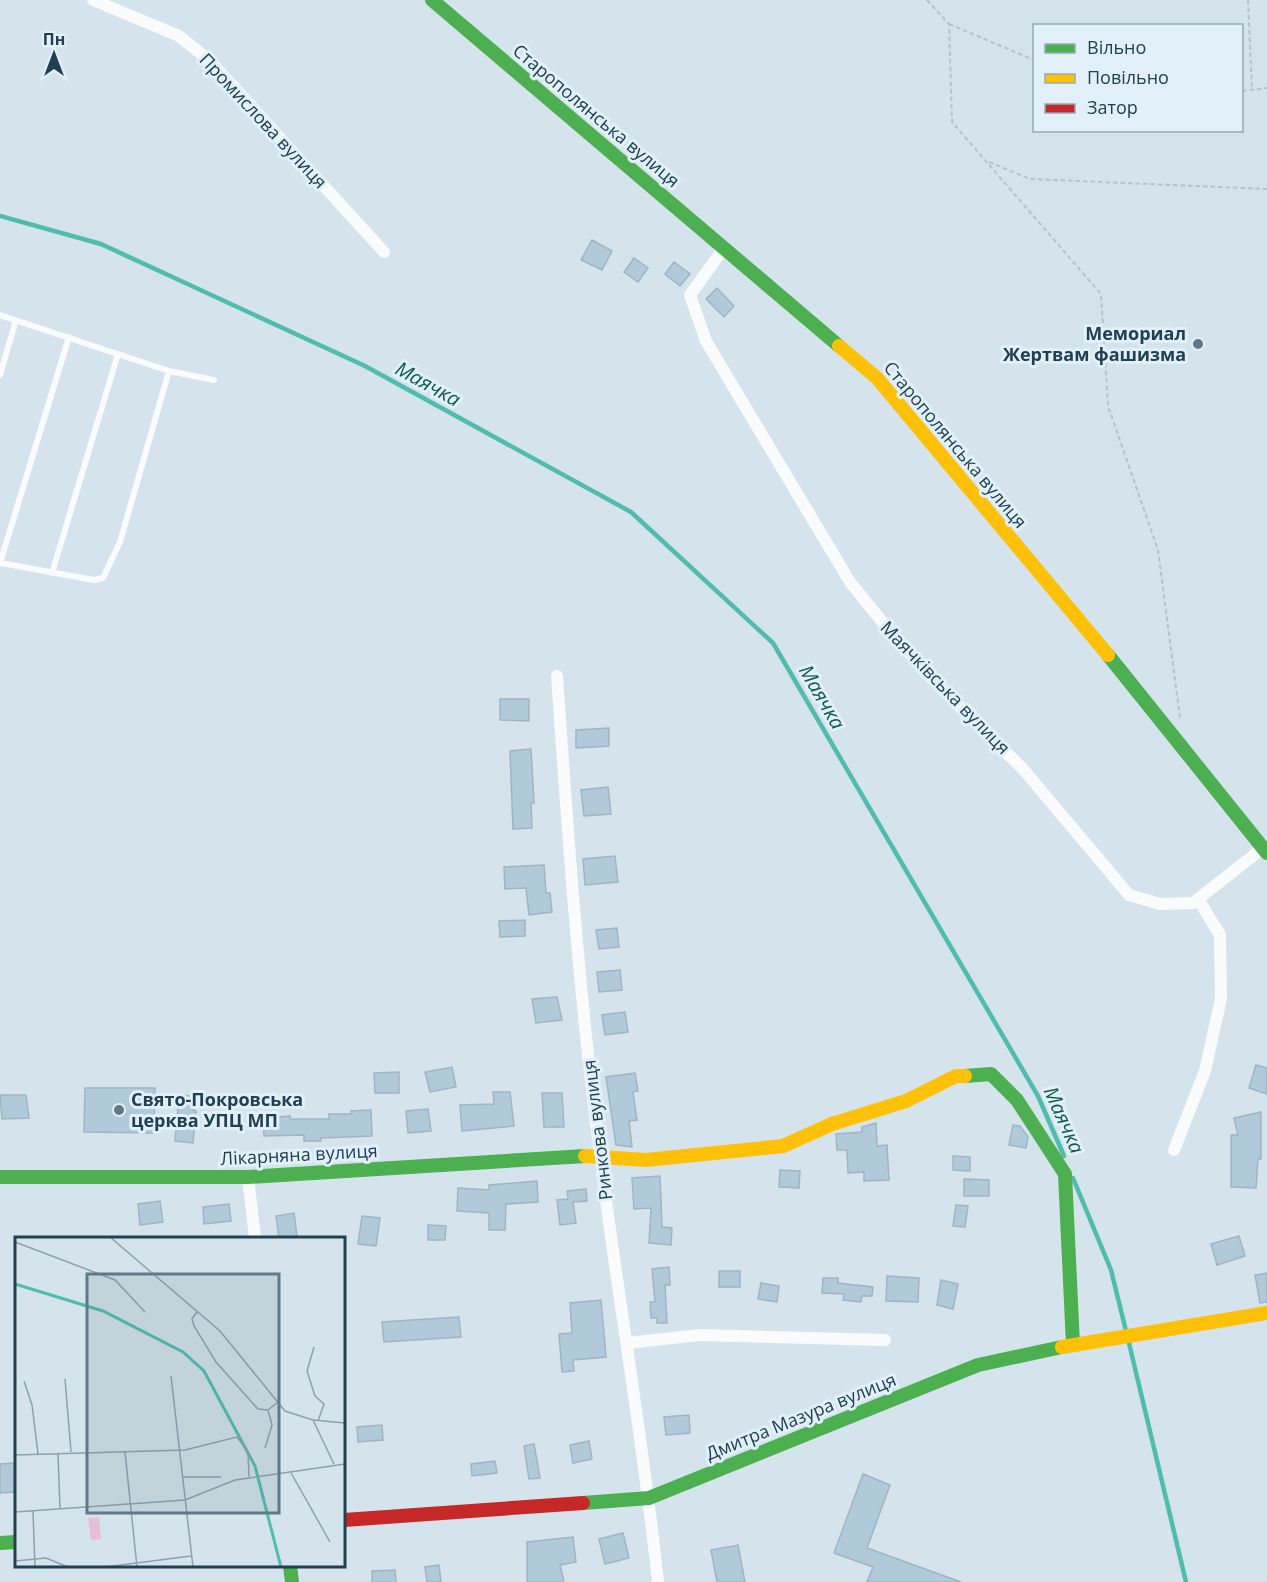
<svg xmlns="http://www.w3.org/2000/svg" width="1267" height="1582" font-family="'Open Sans',sans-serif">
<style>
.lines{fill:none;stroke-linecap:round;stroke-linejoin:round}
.stream{stroke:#50bdac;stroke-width:4.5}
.building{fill:#b0cad9;stroke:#a0b5c1;stroke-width:1.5}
.path{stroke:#b9c2c8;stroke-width:2;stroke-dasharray:4.5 3;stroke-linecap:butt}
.lane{stroke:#f9fbfc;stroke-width:6}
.street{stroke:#f9fbfc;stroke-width:12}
.fast{stroke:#4caf50;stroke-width:14}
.slow{stroke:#ffc107;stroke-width:14}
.jam{stroke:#c62828;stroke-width:14}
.poi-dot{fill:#607987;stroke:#e2f0f9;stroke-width:2}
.labels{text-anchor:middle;stroke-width:6;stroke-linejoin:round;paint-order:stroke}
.street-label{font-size:18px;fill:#214051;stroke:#e2f0f9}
.poi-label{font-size:18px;font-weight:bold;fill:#214051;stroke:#e2f0f9;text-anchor:end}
.water-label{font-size:20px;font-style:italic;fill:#125b4c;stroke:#e2f0f9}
.inset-river{fill:none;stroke:#50bdac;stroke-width:3}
.inset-road{fill:none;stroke:#8ca2ae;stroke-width:1.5}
.view{fill:#607987;fill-opacity:0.15;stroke:#607987;stroke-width:3}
.inset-edge{fill:none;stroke:#214051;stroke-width:3}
</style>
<rect width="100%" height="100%" fill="#d4e3ec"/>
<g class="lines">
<path class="stream" d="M0 216 101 244 365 366 631 512 773 643 1038 1096 1064 1156
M1073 1178 1111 1270 1126 1331
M1128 1339 1186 1582"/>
</g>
<path class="building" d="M592 240 612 251 602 270 581 260Z
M634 258 648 268 638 282 624 272Z
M674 262 690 274 680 286 665 274Z
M717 288 734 306 724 317 706 299Z
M500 699H529V721L500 720Z
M609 728V746L576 748V730Z
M531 749 534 803H531L532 828 513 829 510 751Z
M608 787 611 814 584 816 581 790Z
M615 856 618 882 585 885 583 859Z
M544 865 546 893H550L552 912 529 915 526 888 505 889 504 867Z
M525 920V936L500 937 499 921Z
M617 928 619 947 599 949 596 930Z
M620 970 622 990 599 992 597 972Z
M557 997 562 1020 536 1023 532 999Z
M625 1012 628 1032 605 1035 602 1015Z
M1256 1065 1267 1068V1094L1249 1088Z
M452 1067 456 1087 430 1092 425 1072Z
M399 1072V1093H375L374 1073Z
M635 1073 638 1091 633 1092 637 1120 629 1121 632 1147 616 1145 606 1077Z
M85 1088H155L154 1133 84 1132Z
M493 1092H510L514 1126 462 1131 460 1105 494 1104Z
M542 1093H562L564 1127H544Z
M0 1095H26L29 1118 2 1119Z
M179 1095 190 1096 189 1101H194L193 1110 196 1111 193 1143 175 1141Z
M428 1109 431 1131 408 1133 406 1111Z
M371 1110 372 1136 321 1138V1141H304V1135L264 1136 263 1118 290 1116V1119H329V1114H352L351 1111Z
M1261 1112V1159H1258L1256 1188 1231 1187V1135H1238L1234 1118Z
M876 1123 877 1146 887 1145 889 1180 864 1181V1172L848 1173 847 1150H837L836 1134 862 1132V1127Z
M1013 1125 1020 1126 1028 1137 1026 1148 1009 1145Z
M953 1156 970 1157V1171L953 1170Z
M780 1170 800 1171 799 1188 779 1187Z
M660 1176 662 1227 672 1228 671 1245 649 1243 651 1208 634 1209 632 1178Z
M964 1179 989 1180V1196H964Z
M537 1181 538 1202 506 1204 505 1230H489V1213L457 1211 458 1188 489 1190V1185Z
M586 1189 587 1201 573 1202 576 1223 560 1225 557 1200 568 1199 567 1191Z
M160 1201 163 1222 140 1225 138 1204Z
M229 1204 231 1221 204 1224 203 1207Z
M956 1205 968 1206 965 1227 953 1226Z
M294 1213 297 1236 279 1238 276 1216Z
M362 1216 380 1218 376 1246 358 1244Z
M428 1225 446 1226 445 1240H428Z
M1239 1236 1245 1256 1217 1265 1211 1244Z
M669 1267 670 1285H665L667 1323H657V1318H651L650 1302H655L652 1269Z
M719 1271H740V1287H719Z
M1267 1273V1302L1260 1303 1255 1275Z
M887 1276 919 1278 918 1302 886 1301Z
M823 1278H838V1283L873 1287 872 1296H862L861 1302 843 1300 844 1294 822 1293Z
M941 1280 958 1284 953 1309 937 1305Z
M761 1283 779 1286 777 1302 758 1299Z
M601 1300 606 1357 573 1360 574 1371 562 1372 559 1334 572 1333 570 1303Z
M459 1317 461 1337 384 1342 382 1322Z
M689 1415 690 1433 666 1435 664 1417Z
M382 1425 383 1440 358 1442 357 1427Z
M589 1441 592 1459 573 1463 570 1445Z
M534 1444 540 1478 529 1479 524 1446Z
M495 1461 497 1473 472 1476 471 1464Z
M16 1463V1492L0 1493V1464Z
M863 1474 890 1485 867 1548 961 1582H867L873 1567 834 1553Z
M623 1533 629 1558 605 1564 599 1539Z
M573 1537 576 1562 560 1565 564 1582H527V1542Z
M738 1545 745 1582H717L711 1550Z
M439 1565 441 1582H427L425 1567Z
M395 1570 396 1582H372V1571Z"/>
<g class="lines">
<path class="path" d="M927 0 949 24 952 122 1101 294 1108 406 1158 550 1180 718
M1248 0 1252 90
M949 24 1034 60
M1242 91 1267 88
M989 162 1030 179 1267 189"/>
<path class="lane" d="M0 315 169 371 214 380
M0 375 16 320
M0 563 94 580 103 578 120 542 169 371
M0 563 69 337
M52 573 118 354"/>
<path class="street" d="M93 0 179 36 210 61 384 252
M724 248 690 295 706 341 731 383 850 582 888 629 930 677 1023 769 1129 895 1160 904 1193 903 1198 899
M557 676C568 836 579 996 600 1155 618 1298 643 1439 658 1582
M1174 1150 1205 1071 1221 999 1220 935 1198 899 1263 848
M248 1177 255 1238
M628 1343 699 1335 885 1340"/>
<path class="fast" d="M432 0 839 346
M1108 655 1267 853
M965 1076 991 1074 1017 1100 1065 1174 1073 1345
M0 1177H248L585 1156
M583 1503 649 1498 978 1365 1062 1347
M0 1543 16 1542
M290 1566 292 1582"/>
<path class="slow" d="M839 346 877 378 1108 655
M585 1156 646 1160 783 1146 832 1124 906 1101 956 1076H965
M1062 1347 1267 1313"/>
<path class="jam" d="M344 1520 583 1503"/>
</g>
<g class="poi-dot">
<circle cx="1198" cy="344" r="6"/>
<circle cx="119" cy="1110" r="6"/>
</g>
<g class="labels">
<g class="street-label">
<text transform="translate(596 116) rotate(40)" y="6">Старополянська вулиця</text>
<text transform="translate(263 121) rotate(47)" y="6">Промислова вулиця</text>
<text transform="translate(955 445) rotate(50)" y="6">Старополянська вулиця</text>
<text transform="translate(945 688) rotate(46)" y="6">Маячківська вулиця</text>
<text transform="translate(598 1130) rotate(-97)" y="6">Ринкова вулиця</text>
<text transform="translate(299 1155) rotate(-3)" y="6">Лікарняна вулиця</text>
<text transform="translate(801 1417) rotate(-22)" y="6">Дмитра Мазура вулиця</text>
</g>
<g class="poi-label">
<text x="1186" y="340">Мемориал<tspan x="1186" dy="21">Жертвам фашизма</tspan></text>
<text x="131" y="1106" text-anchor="start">Свято-Покровська<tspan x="131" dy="21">церква УПЦ МП</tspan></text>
</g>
<g class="water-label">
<text transform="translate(428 384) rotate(29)" y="7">Маячка</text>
<text transform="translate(822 697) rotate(60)" y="7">Маячка</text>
<text transform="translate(1064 1120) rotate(66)" y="7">Маячка</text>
</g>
</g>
<g transform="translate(15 1237)">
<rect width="330" height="330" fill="#d4e3ec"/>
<path d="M84 280 86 302 76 303 73 281Z" fill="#e7bfd5"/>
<path class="inset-river" d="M0 47 88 74 168 115 189 134 240 229 266 330"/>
<path class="inset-road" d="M95 0 205 94 270 174 298 183 330 186M0 5 100 43 130 75M182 75 177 82 179 89 201 125 243 172 253 173M299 110 292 134 300 159 309 167 303 184M156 139 178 330M50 142 56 215M9 144 17 168 23 217M298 183 319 227M250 211 257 188 253 173 263 165M110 215 122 330M43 216 45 271M0 218 170 213 222 200 233 215 234 240M275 234 315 305M167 240H206M18 274 20 330M0 275 170 263 220 243 330 227M0 324 31 321 53 330M90 330 176 319"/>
<path class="view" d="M72 37H264V276H72Z"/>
<rect width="330" height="330" class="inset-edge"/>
</g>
<rect x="1033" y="24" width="210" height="108" fill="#e2f0f9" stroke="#95aab6" stroke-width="1.5"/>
<rect x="1045" y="44" width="30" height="9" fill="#4caf50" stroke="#95aab6" stroke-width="1.5"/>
<text x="1087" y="54" font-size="18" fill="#214051">Вільно</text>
<rect x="1045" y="74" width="30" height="9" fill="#ffc107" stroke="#95aab6" stroke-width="1.5"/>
<text x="1087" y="84" font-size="18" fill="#214051">Повільно</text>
<rect x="1045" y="104" width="30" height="9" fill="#c62828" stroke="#95aab6" stroke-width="1.5"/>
<text x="1087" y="114" font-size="18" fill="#214051">Затор</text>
<g transform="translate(54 54)" stroke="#e2f0f9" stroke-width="4.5" paint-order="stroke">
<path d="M0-4.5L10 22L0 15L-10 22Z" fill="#214051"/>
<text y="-9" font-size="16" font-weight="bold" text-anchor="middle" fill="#214051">Пн</text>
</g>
</svg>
